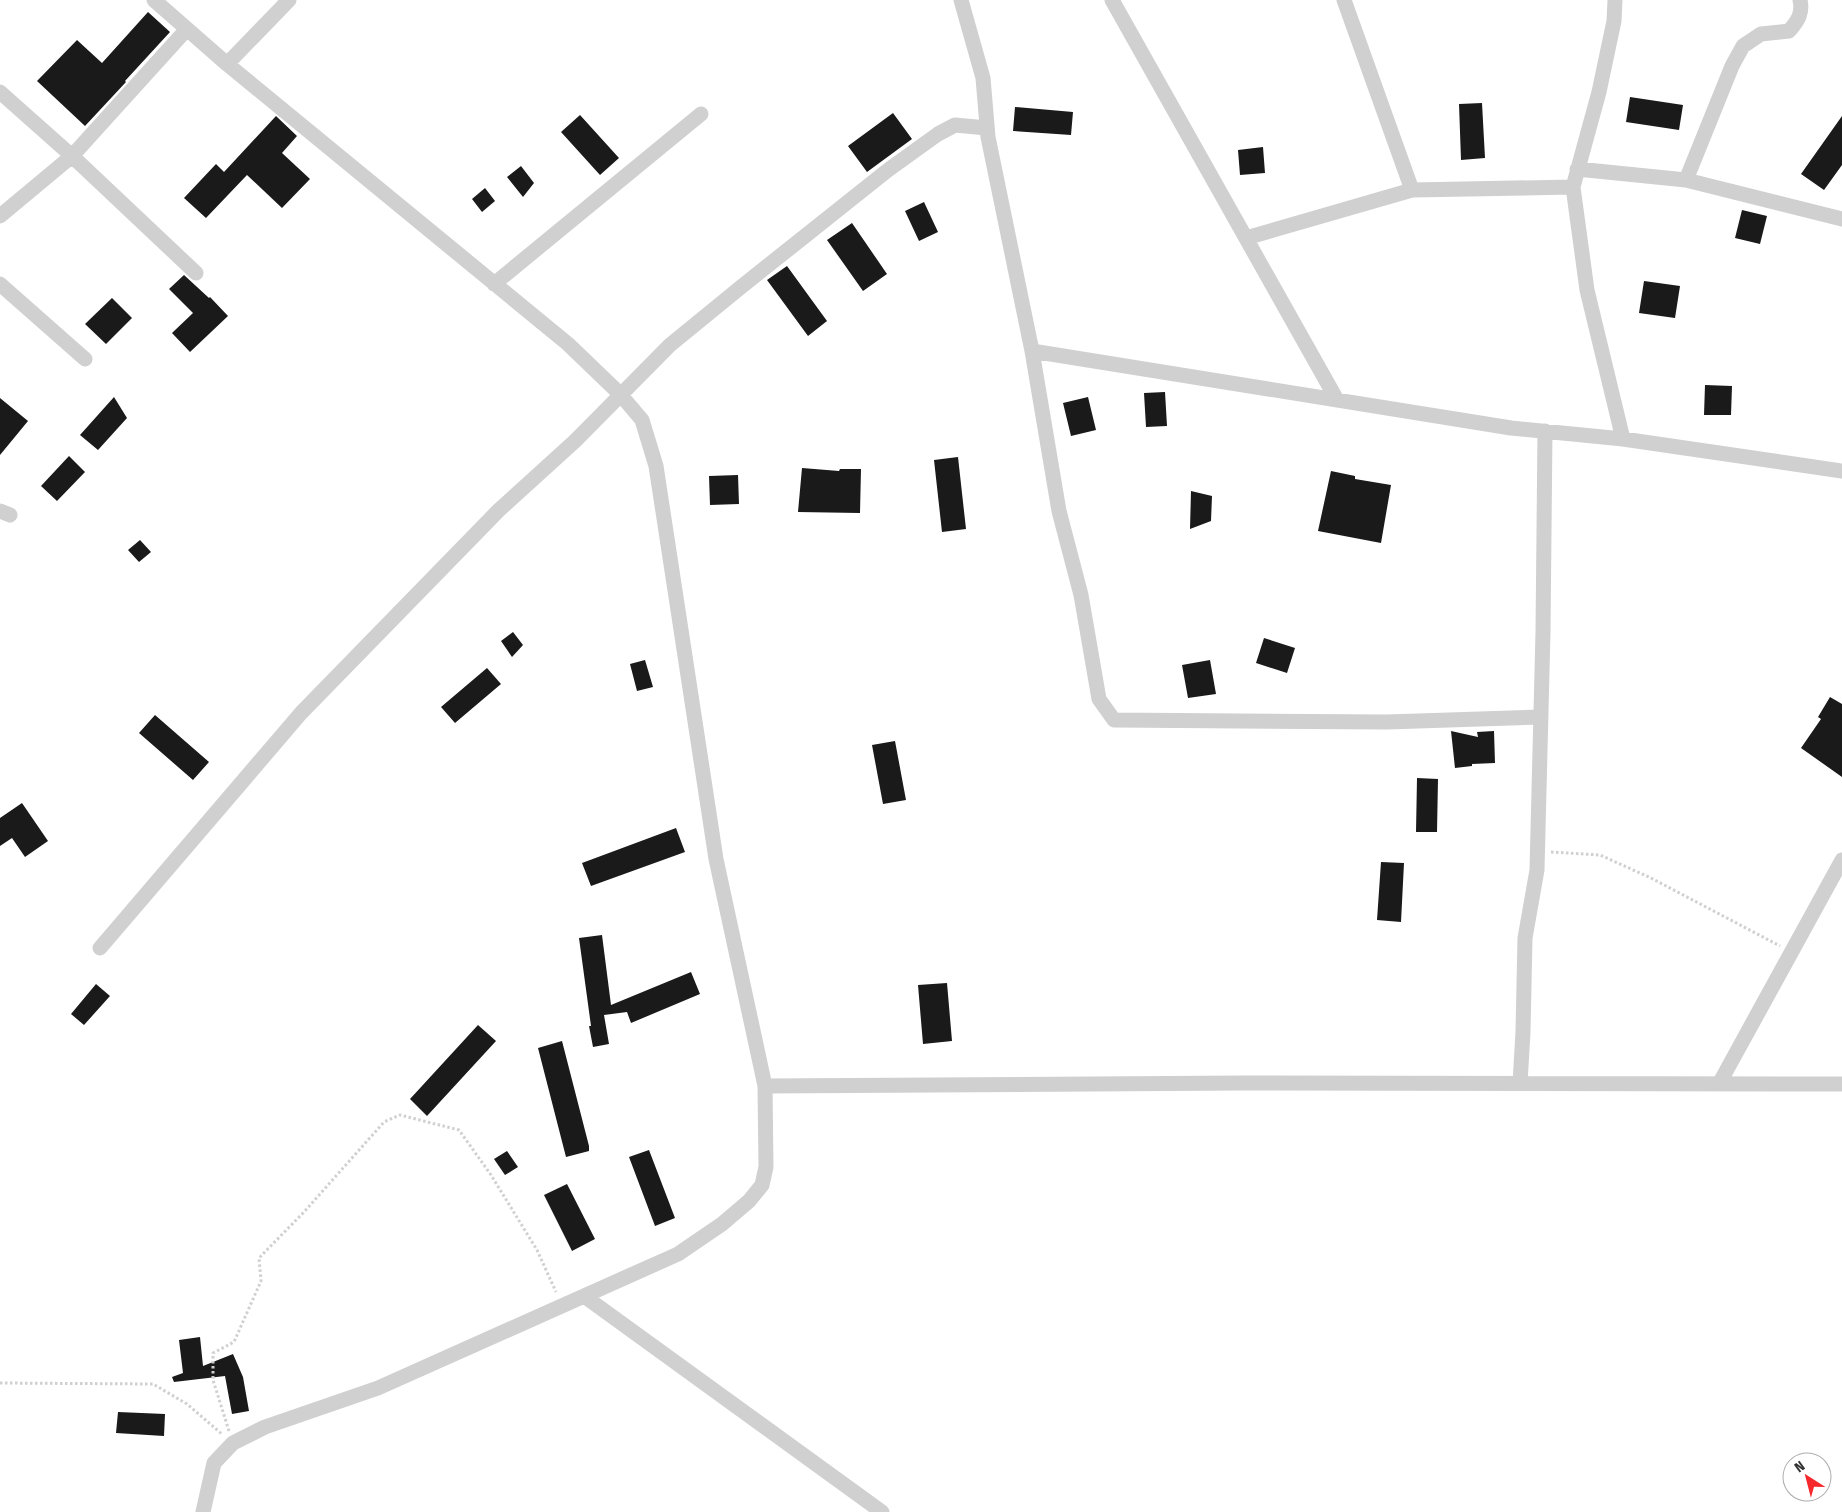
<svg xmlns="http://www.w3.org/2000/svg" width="1842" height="1512" font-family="'Fira Sans Condensed',sans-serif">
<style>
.building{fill:#1a1a1a}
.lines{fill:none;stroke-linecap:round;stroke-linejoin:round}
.path{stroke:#d0d0d0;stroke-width:3;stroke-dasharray:2.5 2.5;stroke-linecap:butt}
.minor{stroke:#d0d0d0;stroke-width:15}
</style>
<rect width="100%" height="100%" fill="#fff"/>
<path class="building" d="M148 12 170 32 125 81 126 82 85 126 37 81 77 40 102 63Z
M1630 97 1683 105 1679 130 1626 122Z
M1482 103 1485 158 1461 160 1459 104Z
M1015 107 1073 112 1071 135 1013 131Z
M893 113 912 139 867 172 848 146Z
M580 115 619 158 600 175 561 132Z
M276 116 297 136 282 153 310 179 282 208 247 175 206 218 184 198 216 164 224 172Z
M1842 116V165L1824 190 1801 174Z
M1263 147 1265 173 1240 175 1238 150Z
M521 166 534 183 523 197 507 177Z
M485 188 495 201 482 212 472 199Z
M924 202 938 232 919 241 905 211Z
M1742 210 1767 216 1760 244 1735 238Z
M852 223 887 274 863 291 827 240Z
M787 266 827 321 808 336 767 280Z
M184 275 209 298 210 297 228 316 190 352 172 333 193 313 169 289Z
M1644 281 1680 286 1675 318 1639 313Z
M112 298 132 318 106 344 85 324Z
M1705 385 1732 386 1731 415H1704Z
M1165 392 1167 426 1146 427 1144 393Z
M114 397 127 418 98 450 80 435Z
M1088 397 1096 430 1071 436 1063 403Z
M0 398 28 421 0 455Z
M69 456 85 472 57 501 41 486Z
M958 457 966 529 942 532 934 460Z
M802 468 839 471 840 469H861L860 513 798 512Z
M1331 471 1355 476V479L1391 485 1381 543 1318 531Z
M738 475 739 504 710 505 709 476Z
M1191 491 1212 496 1211 521 1190 529Z
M140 540 151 552 139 562 128 550Z
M513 632 523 645 512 657 501 641Z
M1264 638 1295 648 1287 673 1256 663Z
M645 660 653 687 637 691 630 664Z
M1210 660 1216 694 1188 698 1182 665Z
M487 668 501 684 455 723 441 707Z
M1830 697 1842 704V777L1801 748 1821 719 1818 717Z
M155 715 209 762 193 780 139 733Z
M1451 731 1478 737 1477 732 1494 731 1495 763 1472 764V766L1455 768Z
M895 741 906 800 883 804 872 745Z
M1417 778 1438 779 1437 832H1416Z
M22 803 48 841 25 857 12 838 0 846V818Z
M676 828 685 852 591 886 582 863Z
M1381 862 1404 863 1401 922 1377 920Z
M602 935 611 1005 691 972 700 994 631 1023 627 1012 604 1015 609 1044 593 1047 589 1026H591L579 938Z
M947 983 952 1041 923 1044 918 985Z
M96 984 110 996 84 1025 71 1014Z
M478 1025 496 1041 427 1116 410 1099Z
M562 1041 589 1146V1151L566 1157 538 1048Z
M649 1150 675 1218 655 1226 629 1157Z
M507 1151 518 1167 505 1175 494 1159Z
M567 1184 595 1239 572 1251 544 1195Z
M200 1337 203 1366 233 1354 243 1377 249 1411 232 1414 225 1376 174 1382 172 1377 183 1373 179 1340Z
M118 1412 165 1414 164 1436 116 1433Z"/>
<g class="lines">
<path class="path" d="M1551 852 1600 855 1651 878 1780 946
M0 1383 153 1384 187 1404 223 1435
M229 1431 213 1380V1353L234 1342 261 1281 259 1258 304 1212 384 1122 400 1115 459 1130 491 1175 537 1250 556 1292"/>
<path class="minor" d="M154 0 227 64 568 344 620 394 642 420 656 466 716 859 765 1086 766 1167 762 1185 749 1201 722 1224 678 1254 378 1388 265 1427 233 1443 214 1463 203 1512
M961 0 983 78 988 137 1032 351 1511 428 1623 439 1842 471
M1112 0 1337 400
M1344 0 1412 190
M1615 0 1614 21 1599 92 1573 187 1587 290 1623 439
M187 29 72 156 196 273
M227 64 289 0
M0 92 72 156 0 216
M1577 169 1686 180 1842 219
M1686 180 1732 66 1743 46 1761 34 1789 31C1798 21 1803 13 1800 0
M1246 238 1412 190 1573 187
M0 284 85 359
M494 284 701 114
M1032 351 1059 511 1081 595 1099 699 1114 720 1387 722 1541 717
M0 511 10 515
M100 948 301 713 499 510 575 441 670 345 741 287 888 170 938 134 955 125 987 128
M1520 1083 1523 1032 1525 938 1537 870 1543 632 1545 431
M1719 1084 1842 860
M765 1086 1243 1083 1842 1084
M584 1296 882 1512"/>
</g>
<g transform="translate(1807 1477) rotate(324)"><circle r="24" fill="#ffffff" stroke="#adadad"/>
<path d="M0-4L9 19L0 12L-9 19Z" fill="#f6282c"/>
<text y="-8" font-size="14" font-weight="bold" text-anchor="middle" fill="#333333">N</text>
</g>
</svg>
